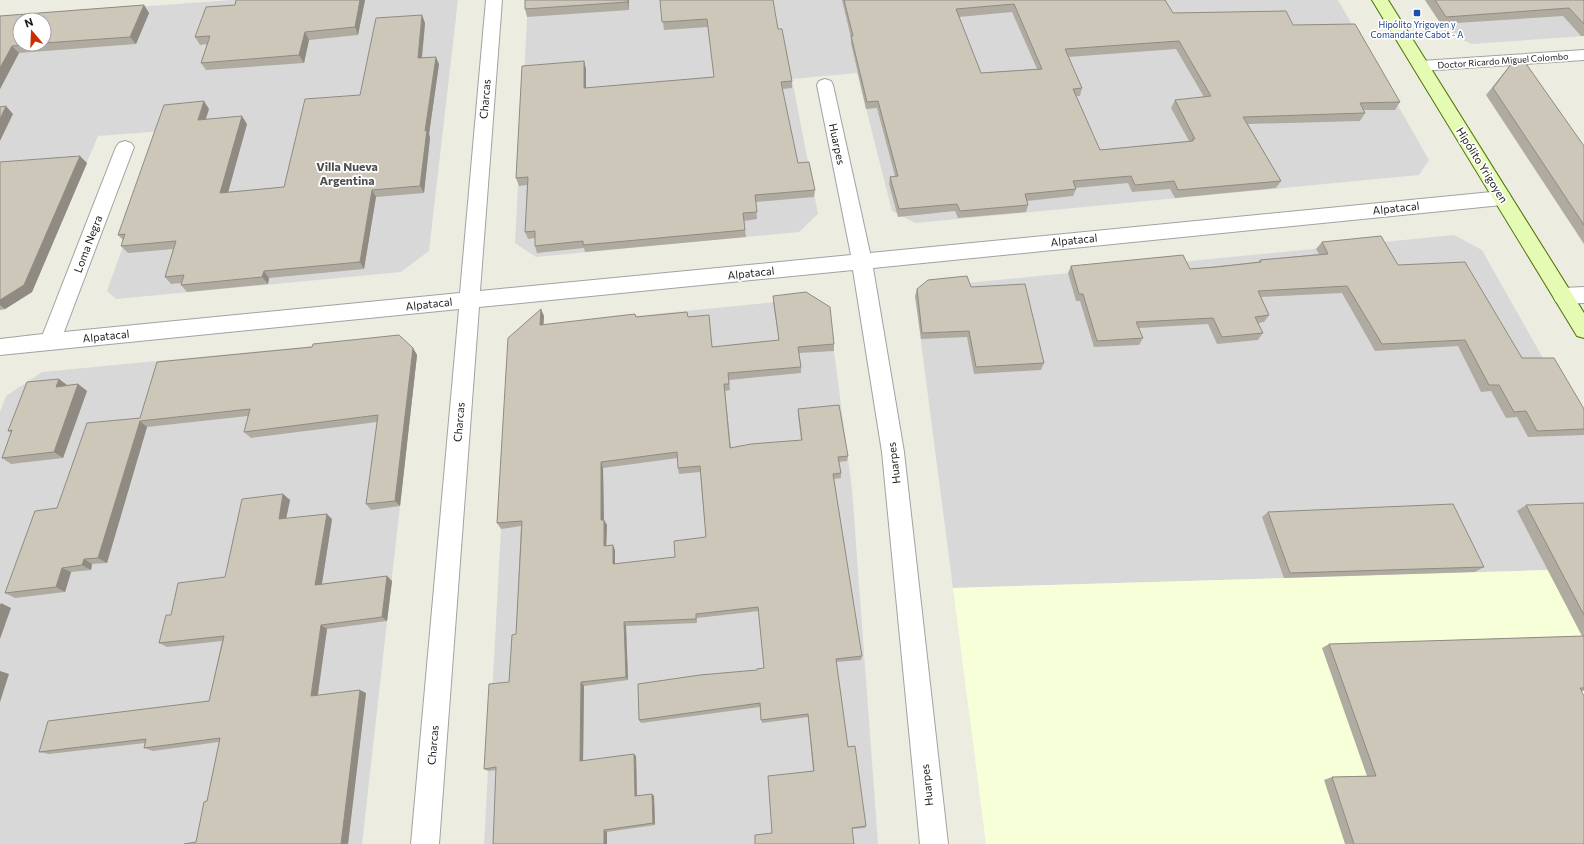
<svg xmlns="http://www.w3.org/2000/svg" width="1584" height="844" font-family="Commissioner,sans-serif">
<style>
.residential{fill:#d9d8d8;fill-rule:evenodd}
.education{fill:#f6ffd8}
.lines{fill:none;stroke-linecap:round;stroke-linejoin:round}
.minor-casing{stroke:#a2a2a2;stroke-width:2}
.secondary-casing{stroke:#4b7103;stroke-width:2}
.minor{fill:#fff;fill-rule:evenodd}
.secondary{fill:#e5fab2;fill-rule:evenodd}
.wall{fill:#b0aba0;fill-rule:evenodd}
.shaded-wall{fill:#908b82}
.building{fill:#cdc7ba;stroke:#908b82;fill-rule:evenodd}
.transit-dot{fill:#1a4fb4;stroke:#fff;stroke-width:1.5}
.labels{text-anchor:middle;stroke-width:3.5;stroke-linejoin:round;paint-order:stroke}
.far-transit-label{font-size:9px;fill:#164399;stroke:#fff}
.far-street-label{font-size:9px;fill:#1b1b1b;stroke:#fff}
.street-label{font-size:11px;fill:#1b1b1b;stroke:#fff}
.neighbourhood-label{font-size:12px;font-weight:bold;fill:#4e4e4e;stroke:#fff}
</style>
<rect width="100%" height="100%" fill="#edece0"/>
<path class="residential" d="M231 0H458L429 251 401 272 116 299 107 291 164 131 98 136 32 292 5 309 0 310V17ZM20 20H44V44H20Z
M528 0H1338L1429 160 1419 175 915 223 892 211 857 73 792 79 818 214 799 232 536 257 515 243Z
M1425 0H1584V36L1472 44 1446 33Z
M1454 235 1482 250 1584 431V569L953 588 915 296 927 287Z
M806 299 833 345 834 351 852 489 878 844H484L501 529 532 326Z
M399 338 417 355 362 844H0V412L6 396 42 372Z"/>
<path class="education" d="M1584 569V844H986L953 588Z"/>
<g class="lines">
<g class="minor-casing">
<path id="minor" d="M486 0H502L480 291 851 255 817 85 819 81 825 79 831 81 833 85 870 253 1502 191 1509 193 1511 198 1509 203 1502 205 873 268 904 452 948 844H920L882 452 853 270 479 307 439 844H411L459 309 0 355V339L43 334 116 147 119 143 125 141 131 143 134 147 64 332 460 293Z
M1584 50V60L1421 71 1415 70 1413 66 1415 62 1421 61Z
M1584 287V303L1563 304 1556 302 1553 296 1556 290 1563 288Z"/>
</g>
<g class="secondary-casing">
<path id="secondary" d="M1372 0H1388L1584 313V338L1577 336Z"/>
</g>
<use href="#minor" class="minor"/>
<use href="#secondary" class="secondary"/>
</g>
<path class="wall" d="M236 0H365L358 35 309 40 304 63 206 70 201 63 207 44 200 45 195 37 235 5Z
M629 0V10L527 17 525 9Z
M660 0 778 29 792 81V88L782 89 798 163 815 190 814 197 756 202 757 219 744 221 746 237 585 252 584 248 537 253 535 246V238L528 239 525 232 527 185 519 186 516 178 584 61 586 69V88L714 77 708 27 664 30Z
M842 0H1165L1173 13 1293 25 1400 102 1395 110H1364L1365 113 1360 121 1248 124 1281 181 1276 188 1175 198 1170 189 1132 192 1128 183 1075 188 1076 189 1073 196 1027 201 1028 205 1026 212 958 218 955 211 898 217 889 184 890 177 895 176 877 108 866 109 851 43V38ZM1012 12 1037 69 981 73 959 17ZM1176 49 1204 97 1175 100 1171 108 1189 141 1100 150 1076 96H1080L1082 88 1068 57Z
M1425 0H1584V36H1581L1563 16 1441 24Z
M144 5 149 13 136 44 19 53 0 89V16ZM44 20V44H20Z
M425 23 422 58 439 64 429 134 430 138 424 193 376 197 364 269 269 278 268 284 187 292 181 285 182 283 171 284 165 277 173 249 128 253 121 246 123 240 118 235 209 109 206 119 247 124 228 192 284 187 360 95Z
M1515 59 1584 146V244L1486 95Z
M0 162 87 163 32 292 5 309 0 310Z
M1322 242 1398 265 1522 358 1584 409V435L1528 437 1517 417 1506 418 1491 391 1481 392 1458 346 1375 351 1342 293 1261 297 1269 315 1264 322 1258 323 1263 333 1258 340 1217 344 1208 324 1139 328 1143 338 1139 345 1094 347 1080 301H1076L1068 273 1071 266 1190 269 1258 262 1260 260 1319 254 1316 249Z
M971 287 1044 363 1041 370 974 374 967 337 921 339 915 296 917 289Z
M773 296 834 344V351L799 353 801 367V373L729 380 730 390 725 391 731 448 801 440 798 415V409L848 456 847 461 839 462 841 473V478L834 479 862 656 861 660 836 662 848 747 866 826 865 828 852 829 772 833 813 771 808 717 762 723 760 707 641 723 639 720 764 668 759 611 697 618V623L626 626 628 680 584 686 583 761 636 756 637 796 652 794 654 796 655 825 607 832V844H493L496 770 488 771 484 769 509 682 516 634 521 526 501 529 497 523 544 316 543 325 636 317H688L713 347 779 340 773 302ZM678 458V468L679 474 700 472 706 537 675 557 615 564V550L606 546 607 525 604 520 603 468Z
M413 348 417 355 400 506 371 510 366 504 377 422 251 438 244 432 248 416 147 427 107 563 92 564 91 570 71 572 65 592 15 598 5 593 57 508 140 418Z
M78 384 87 391 63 458 11 464 2 458 11 433 8 431 67 385Z
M283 494 290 500 286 518 332 519 322 584 387 576 392 581 387 621 327 629 318 695 366 693 348 844H184L196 842 207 801 219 742 153 751 144 748 145 743 49 754 39 752 209 701 222 641 167 647 159 643 171 615 225 577Z
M1584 503V691H1581L1584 844H1345L1324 780 1332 777 1367 776 1322 648 1329 644 1582 636 1517 511 1526 505Z
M1268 512 1484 567 1475 572 1284 578 1262 517Z"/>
<path class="shaded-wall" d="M360 0H365L358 35 355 27Z
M628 0H629V10L628 2Z
M144 5 149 13 136 44 130 37Z
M422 15 425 23 421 66 418 58Z
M305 32 309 40 304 63 299 55Z
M12 46 19 53 0 89V68Z
M436 57 439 64 429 134 430 138 424 193 420 186 425 131Z
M584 61 586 69V96L584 88Z
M204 101 209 109 203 127 198 120Z
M6 106 13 114 0 141V119Z
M242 116 247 124 226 200 220 193Z
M80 156 87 163 32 292 5 309 0 305V300Z
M372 190 376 197 364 269 360 262Z
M264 271 269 278 268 284 262 277Z
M541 309 544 316 543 332 540 325Z
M413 348 417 355 400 506 395 501Z
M59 379 67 385 65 393 56 387Z
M78 384 87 391 63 458 54 452Z
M140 421 147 427 107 563 98 558Z
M601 462 603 468 604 525 601 520Z
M283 494 290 500 285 524 279 519Z
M327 514 332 519 321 589 315 585Z
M604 520 607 525 606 551 604 546Z
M613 545 615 550V569L613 564Z
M84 559 92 564 91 570 82 565Z
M62 568 71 572 65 592 56 587Z
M387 576 392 581 387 621 382 617Z
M1 603 11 608 0 639V605Z
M624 622 626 626 628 680 626 677Z
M321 625 327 629 317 699 311 696Z
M0 671 9 674 0 702Z
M581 682 584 686 583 764 580 761Z
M360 690 366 693 348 844H341Z
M634 754 636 756 637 798 635 796Z
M652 794 654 796 655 825 653 823Z
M604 830 607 832V844H604Z"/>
<path class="building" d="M236 0H360L355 27 305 32 299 55 201 63 210 36 195 37 206 7 235 5Z
M525 0H628V2L525 9Z
M660 0H773L778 29H782L792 81 781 82 798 163 809 162 815 190 755 195 757 212 743 213 745 230 583 245V241L535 246V231L525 232 528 177 516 178 522 66 584 61V88L714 77 707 19 662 22Z
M844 0H1165L1173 13 1286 11 1293 25 1355 24 1400 102 1360 103 1365 113 1243 117 1281 181 1178 190 1174 181 1135 185 1131 176 1073 181 1076 189 1025 194 1028 205 960 211 957 204 899 209 890 177 898 176 878 101 867 102 851 36H853ZM1014 4 1042 69 981 73 956 9ZM1179 41 1211 96 1175 100 1195 139H1192L1193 141 1100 150 1073 89 1082 88 1065 49Z
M1435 0H1584V24L1569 8 1446 17Z
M144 5 130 37 44 43V20H20V44H35L12 46 0 68V16Z
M422 15 418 58 436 57 425 131 427 130 420 186 372 190 360 262 264 271 262 277 181 285 184 275 165 277 176 241 121 246 125 234 118 235 164 105 204 101 198 120 242 116 220 193 284 187 305 99 360 95 376 18Z
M1522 58 1584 146V225L1493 88 1515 59Z
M6 106 0 119V107Z
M80 156 24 285 0 300V162Z
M1381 236 1398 265 1465 262 1522 358H1554L1584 409V429L1537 431 1526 411 1514 412 1499 385H1489L1465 340 1382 344 1347 286 1258 291 1269 315 1255 317 1263 333 1222 337 1213 318 1136 322 1143 338 1097 341 1083 294H1079L1071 266 1183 255 1190 269 1216 267 1261 262 1260 260 1328 254 1322 242Z
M967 276 971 287 1025 284 1044 363 976 367 969 331 922 333 917 289 928 280Z
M806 292 830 307 834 344 798 347 801 367 728 373 729 384H724L730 448 751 444 802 440 798 409 839 405 848 456 838 457 841 473 833 474 862 656 836 659 848 747 855 746 866 826 852 828 854 844H755V835L772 833 768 776 814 771 808 714 761 720 760 703 639 720 638 684 700 675 757 670V669L764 668 758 607 696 614V619L624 622 626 677 581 682 580 761 634 754 635 796 652 794 653 823 604 830V844H493L496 767 484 769 489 684 509 682 512 635 516 634 522 521 497 523 508 338 541 309 540 325 635 314 636 317 687 312 688 317 709 315 712 347 779 340 773 296ZM677 452 678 468 700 466 706 537 674 541 675 557 613 564V545L604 546V520H601V462Z
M399 335 413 348 395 501 366 504 378 415 244 432 250 409 140 421 98 558 84 559 82 565 62 568 56 587 5 593 35 511 57 508 87 423 140 418 157 362 312 347 313 344Z
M59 379 56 387 78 384 54 452 2 458 12 430 8 431 27 382Z
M283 494 279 519 327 514 315 585 387 576 382 617 321 625 311 696 360 690 341 844H184L196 842 204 802 207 801 220 738 144 748 146 739 39 752 48 721 209 701 224 636 159 643 166 615H171L178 583 225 577 242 499Z
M1584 503V615L1526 505Z
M1453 504 1484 567 1290 573 1268 512Z
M1584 636V688H1580L1584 696V844H1354L1332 777 1376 776 1329 644Z"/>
<rect class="transit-dot" x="1413" y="9" width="8" height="8" rx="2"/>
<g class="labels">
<g class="far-transit-label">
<text x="1417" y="28">Hipólito Yrigoyen y<tspan x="1417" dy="10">Comandante Cabot - A</tspan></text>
</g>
<g class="far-street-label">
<text transform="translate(1503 61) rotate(-4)" y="3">Doctor Ricardo Miguel Colombo</text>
</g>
<g class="street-label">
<text transform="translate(485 99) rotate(-85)" y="4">Charcas</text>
<text transform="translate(837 144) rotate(78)" y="4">Huarpes</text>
<text transform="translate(1482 165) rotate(58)" y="4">Hipólito Yrigoyen</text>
<text transform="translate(1396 208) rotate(-6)" y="4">Alpatacal</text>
<text transform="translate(1074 240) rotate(-6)" y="4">Alpatacal</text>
<text transform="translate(88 244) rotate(-69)" y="4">Loma Negra</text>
<text transform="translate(751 273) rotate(-6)" y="4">Alpatacal</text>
<text transform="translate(429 304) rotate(-6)" y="4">Alpatacal</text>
<text transform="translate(106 336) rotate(-6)" y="4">Alpatacal</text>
<text transform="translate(459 422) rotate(-85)" y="4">Charcas</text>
<text transform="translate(894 463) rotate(-97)" y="4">Huarpes</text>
<text transform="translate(433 745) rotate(-85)" y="4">Charcas</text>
<text transform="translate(927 785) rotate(-96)" y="4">Huarpes</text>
</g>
<g class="neighbourhood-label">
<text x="347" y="171">Villa Nueva<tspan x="347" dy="14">Argentina</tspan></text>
</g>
</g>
<g transform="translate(32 32) rotate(341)"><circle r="19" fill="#ffffff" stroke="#a4a4a4"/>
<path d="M0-3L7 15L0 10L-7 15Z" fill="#c72f00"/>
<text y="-6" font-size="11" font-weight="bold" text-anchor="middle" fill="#1b1b1b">N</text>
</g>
</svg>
